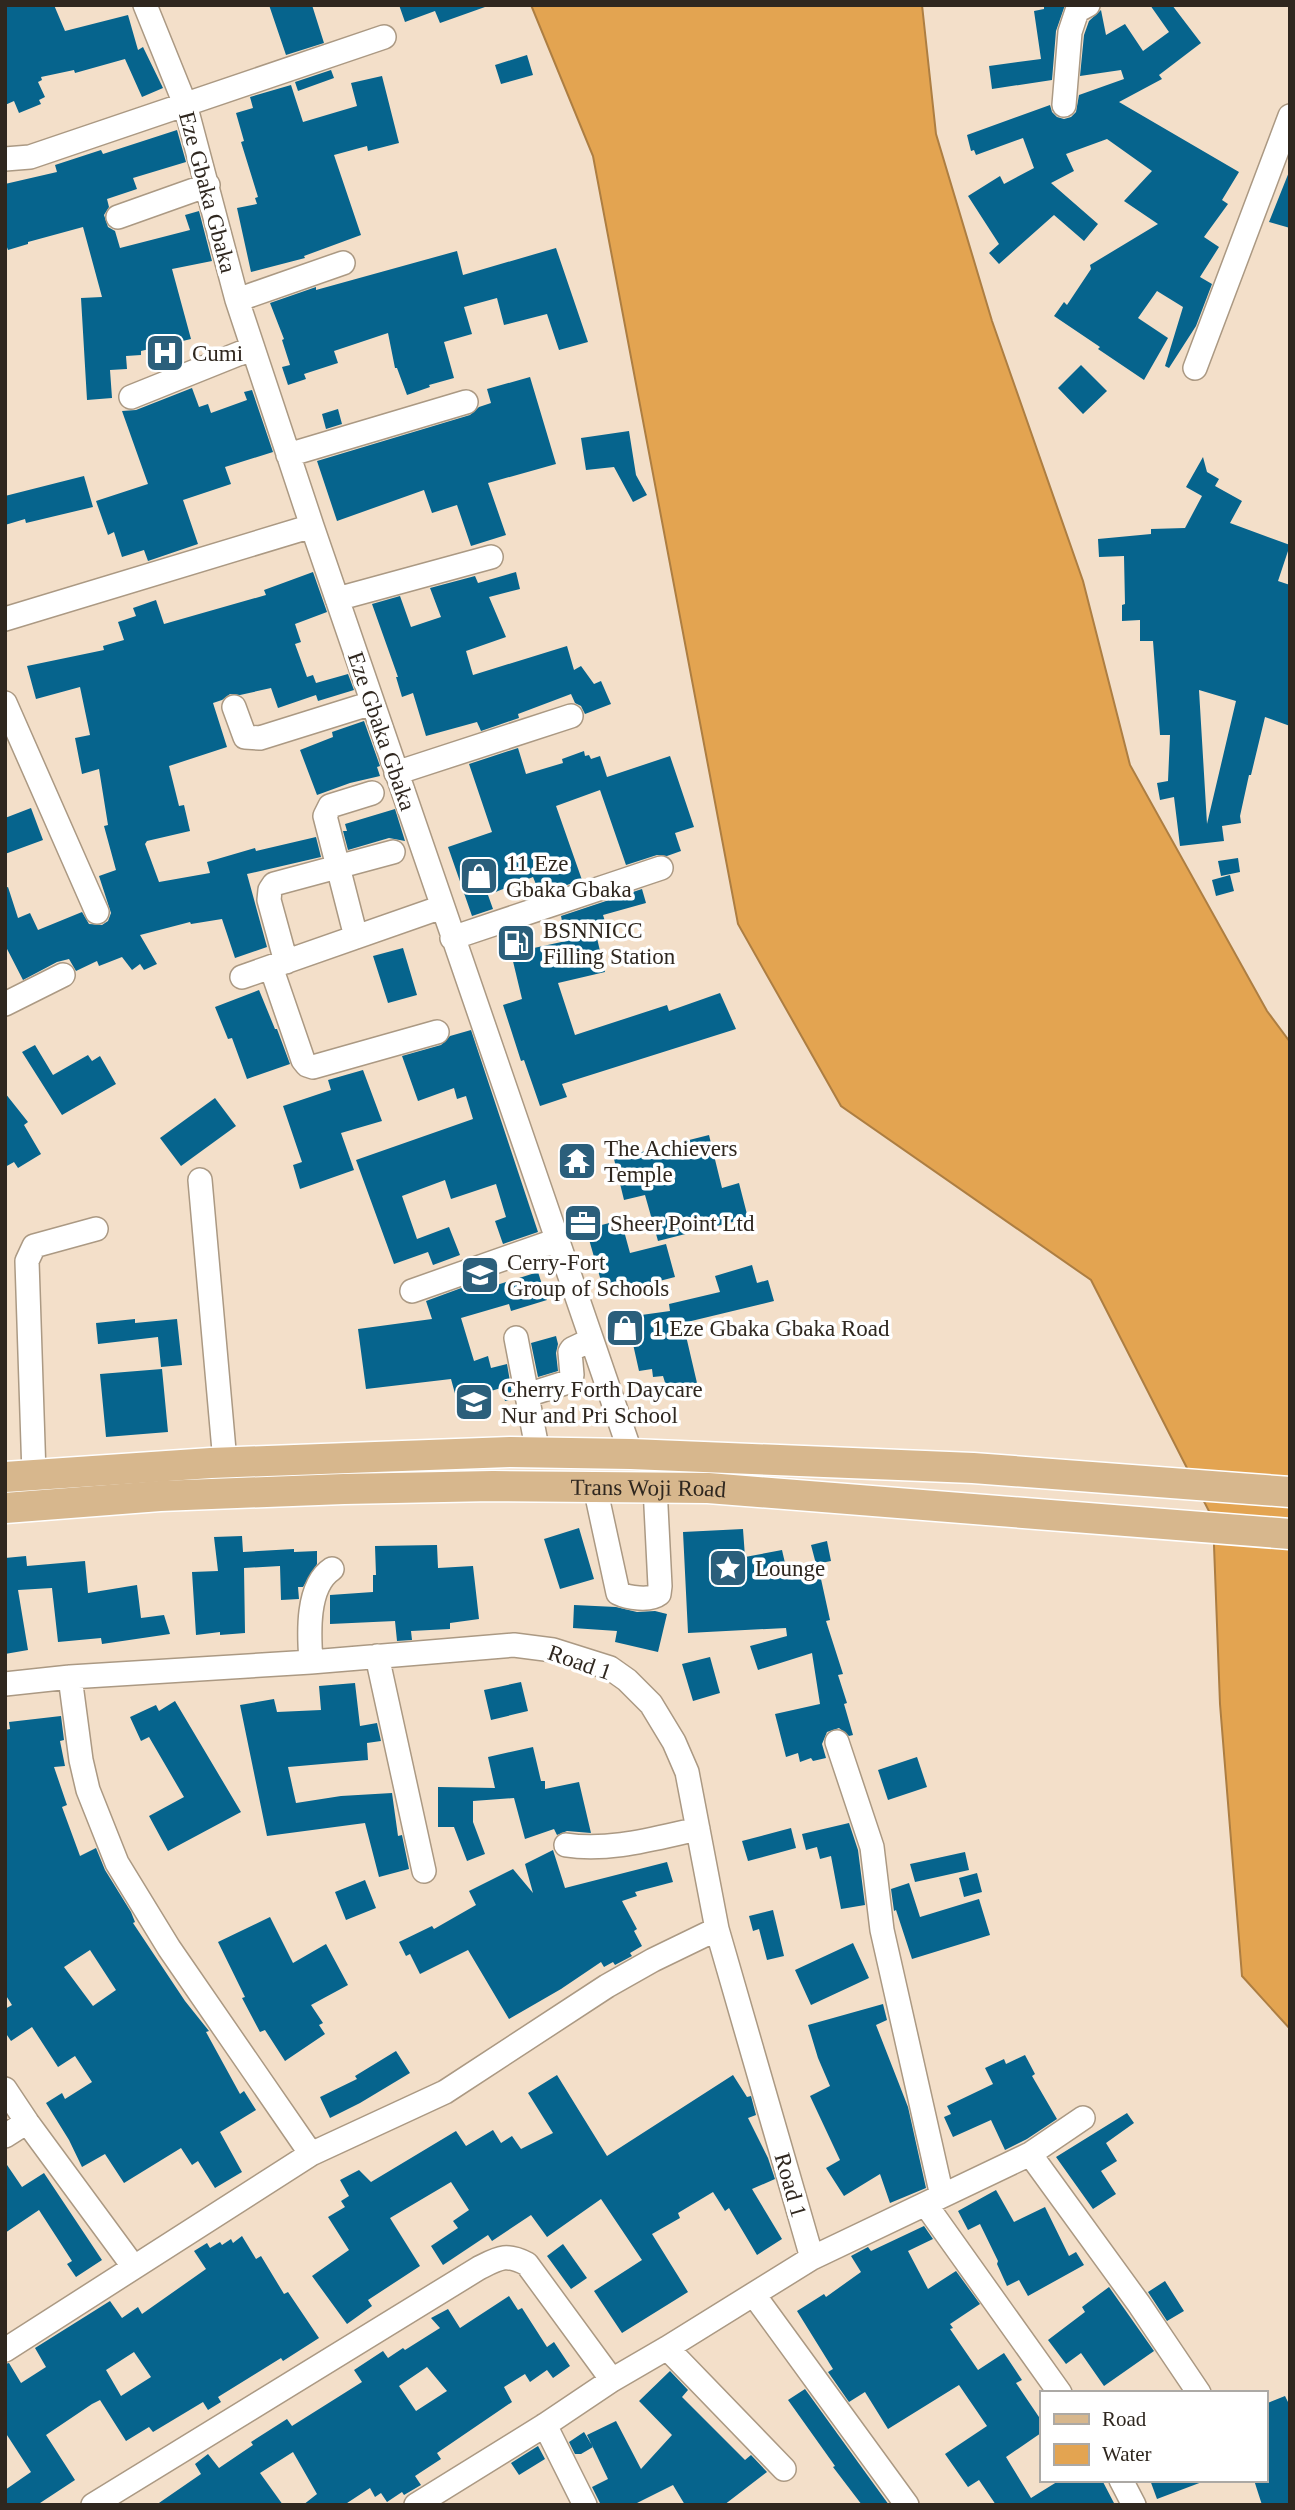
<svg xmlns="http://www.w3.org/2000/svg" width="1295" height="2510" font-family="'Times New Roman',serif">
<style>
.water{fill:#e3a451;stroke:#ad7e42;stroke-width:2}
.building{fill:#06648d;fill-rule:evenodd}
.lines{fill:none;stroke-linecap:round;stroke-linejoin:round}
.minor-casing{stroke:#ab9983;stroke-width:26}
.major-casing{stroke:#fff;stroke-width:33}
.minor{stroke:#fff;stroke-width:23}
.major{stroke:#d7b78d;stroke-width:30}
.labels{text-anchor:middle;stroke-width:7;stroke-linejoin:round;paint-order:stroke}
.street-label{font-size:23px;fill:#2f271f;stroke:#fff}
.poi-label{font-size:23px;fill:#2f271f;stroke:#fff;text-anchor:start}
</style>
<rect width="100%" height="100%" fill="#f3dfc9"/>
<path class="water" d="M531 5H922L936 134 992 321 1083 581 1130 765 1267 1011 1290 1042V2029L1242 1976 1220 1704 1213 1519 1091 1280 841 1106 738 924 593 156Z"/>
<path class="building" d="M5 5H54L65 31 128 15 138 50 143 47 163 88 142 97 125 59 75 73 74 70 41 77 42 80 38 82 45 97 39 100 41 104 19 113 14 101 5 105Z
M269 5H312L324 43 286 55Z
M399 5H484L485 7 440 23 435 11 405 22Z
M1044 5H1065L1056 31 1052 80 992 89 989 66 1041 59 1034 11 1044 9Z
M1150 5H1172L1201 43 1159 75 1162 79 1119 102 1239 172 1222 200 1228 204 1204 237 1219 247 1200 277 1212 284 1196 326 1169 368 1165 366 1183 307 1157 291 1138 318 1168 338 1144 380 1098 349 1100 347 1054 316 1064 302 1067 305 1091 269 1090 265 1158 224 1124 201 1152 171 1107 139 1066 154 1074 171 1051 183 1098 224 1084 241 1054 215 999 264 989 253 999 244 968 196 1000 176 1004 184 1034 168 1023 138 976 155 974 150 971 151 967 135 1050 105 1052 112 1057 117 1064 119 1071 117 1076 112 1079 95 1124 79 1121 70 1080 76 1084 35 1089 21 1101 10 1106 35 1125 24 1143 51 1169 32Z
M527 55 533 75 501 84 495 65Z
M331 70 334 78 298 91 295 82Z
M382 76 399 143 368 151 367 146 334 155 361 235 304 256 305 258 251 272 237 208 257 204 255 198 258 197 241 142 244 141 236 113 253 108 250 97 291 85 303 122 357 106 351 83Z
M177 130 186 162 133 178 137 189 107 199 109 207 104 215 108 227 115 231 120 248 190 230 185 215 199 211 212 261 172 269 191 339 141 351V355L126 356 127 369 110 370 112 398 87 400 81 298 102 297 83 227 28 242V244L8 250 5 242V184L57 172 55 165 101 150 103 154Z
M1289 172H1290V228L1269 222Z
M556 248 588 342 559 350 547 314 504 325 497 298 464 307 472 334 444 342 454 378 429 385 430 387 407 395 397 368H395L388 333 334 351 338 363 304 374 306 379 288 385 282 367 290 365 282 340 284 339 270 303 316 287V290L457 251 463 275Z
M1081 365 1107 391 1083 414 1058 388Z
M530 377 556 464 488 483 506 535 471 546 457 505 432 513 424 490 337 521 317 461 470 415 479 407 491 403 487 389Z
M192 388 199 407 208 404 211 413 247 400 244 392 252 390 273 452 225 467 231 484 183 500 198 544 148 561 144 550 122 557 114 532 108 535 96 501 148 484 122 411 136 410Z
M338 409 342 424 326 429 322 414Z
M629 431 636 475 647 495 633 502 614 467 586 470 581 438Z
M1203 457 1207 472 1219 479 1215 486 1242 501 1230 523 1290 545 1278 581 1290 585V726L1265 717 1251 775H1249L1240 816 1241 823 1222 826 1224 841 1180 846 1174 797 1160 800 1157 783 1168 781 1170 735H1160L1153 641H1140V620L1122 621V605L1125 604 1124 556 1099 557 1098 539 1151 534V529L1185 528 1202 496 1186 487ZM1199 690 1236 701 1207 824Z
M84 476 93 507 26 523 25 519 5 525V496Z
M313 572 327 612 295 624 301 642 295 644 307 677 313 675 316 683 348 674 354 690 318 701 316 695 278 708 271 688 240 695 230 694 222 700 213 703 227 747 169 766 179 806 184 805 190 831 147 841 145 844 159 882 210 873 207 862 255 848 256 851 316 837 321 857 247 874 267 947 235 958 222 919 191 924 190 922 140 935 157 964 144 970 140 964 132 970 122 957 99 966 97 961 76 971 69 959 57 962 23 980 5 945V888L8 887 18 918 30 913 38 930 82 912 89 924 102 925 108 921 111 913 99 876 116 870 104 826 108 825 99 769 82 774 75 738 90 735 80 687 36 699 27 666 104 650 103 646 124 640 118 622 136 616 133 608 156 600 164 624 266 595 264 590Z
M516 572 520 589 489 597 506 637 466 651 473 675 567 646 574 670 581 666 594 684 601 681 611 704 585 714 581 706 575 703 571 694 518 714 519 718 481 731 477 722 426 736 413 693 402 697 396 677H398L372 604 400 596 411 627 441 617 430 588 475 576 478 583Z
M364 721 380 766 377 767 380 776 350 783 317 795 300 750 333 737 332 732Z
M518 748 526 774 563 763 562 759 584 751 585 756 589 755 591 759 600 756 607 777 670 756 694 827 675 833 681 851 667 856 657 855 626 865 600 790 556 806 582 880 540 894 533 877 488 895 493 909 472 916 448 847 492 832 469 764Z
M31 808 43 840 5 854V818Z
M395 809 405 841 389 838 348 850 343 831H347L345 824Z
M1238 858 1240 872 1221 876 1218 861Z
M1230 875 1234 891 1216 896 1212 880Z
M642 889 646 903 603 915 608 931 596 934 605 972 558 983 575 1035 667 1005 669 1011 720 993 736 1029 562 1084 567 1097 540 1106 524 1060 521 1061 503 1005 522 999 511 953 566 941 561 916Z
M403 948 417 995 388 1003 373 956Z
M259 990 275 1029H277L290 1064 247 1079 232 1038 228 1039 215 1007Z
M471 1030 538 1232 503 1244 495 1221 506 1217 496 1184 451 1199 445 1180 402 1196 417 1239 449 1227 460 1255 433 1265 428 1252 394 1264 356 1160 473 1119 466 1096 457 1099 454 1088 418 1101 402 1056 441 1045 450 1036Z
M35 1045 53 1075 88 1055 92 1061 100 1056 116 1084 62 1115 22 1052Z
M363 1070 382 1121 341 1133 354 1170 300 1189 293 1165 302 1162 283 1106 331 1090 328 1080Z
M5 1093 28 1122 24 1125 41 1154 18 1168 14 1162 5 1167Z
M215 1098 236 1126 181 1166 160 1138Z
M709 1135 722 1188 739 1183 748 1218 658 1241 645 1195 624 1200 614 1159Z
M621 1220 630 1253 666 1244 675 1277 605 1295 586 1229Z
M752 1265 757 1283 768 1280 774 1301 683 1323 697 1383 668 1392 663 1376 653 1377 652 1369 639 1371 627 1317 670 1311 669 1304 720 1292 715 1276Z
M538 1272 547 1300 511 1311 509 1304 461 1318 474 1361 488 1356 491 1368 507 1364 513 1399 505 1401 501 1388 457 1401 451 1379 366 1389 358 1329 432 1319 426 1301 464 1287 465 1292 480 1287 481 1290Z
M135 1319V1323L177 1319 182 1365 161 1367 158 1337 98 1344 96 1323Z
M556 1336 558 1344 556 1353 558 1371 538 1377 531 1343Z
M162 1369 168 1432 106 1437 100 1374Z
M579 1528 594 1579 560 1589 544 1539Z
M743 1529 745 1557 782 1550 788 1576 819 1570 830 1620 826 1621 843 1674 838 1675 847 1703 844 1704 853 1735 849 1736 839 1728 827 1732 822 1744 826 1758 813 1761 811 1758 800 1762 798 1753 786 1757 775 1714 820 1704 812 1653 758 1670 750 1646 787 1636 786 1628 688 1633 683 1532Z
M242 1536 243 1552 294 1549V1552L317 1551V1564L303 1587H298L299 1599 281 1600 280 1566 244 1568 245 1633 220 1635V1632L196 1635 192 1572 218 1571 214 1537Z
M827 1541 831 1561 816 1564 811 1545Z
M437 1545 438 1568 473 1566 479 1619 450 1623V1629L411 1631 412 1640 397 1641 395 1621 330 1624V1595L373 1592V1575H376L375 1546Z
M26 1556 27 1566 85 1561 88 1593 137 1585 141 1618 164 1615 170 1634 102 1644 101 1638 58 1642 52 1588 18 1590 28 1650 5 1654V1558Z
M574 1605 616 1607 637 1612 655 1611 667 1614 658 1652 615 1642 617 1631 573 1628Z
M710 1657 720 1693 693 1701 682 1664Z
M521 1682 528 1711 491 1720 484 1690Z
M355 1683 360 1726 377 1723 381 1741 367 1743 368 1760 288 1767 296 1803 341 1796 392 1793 398 1836 402 1835 409 1869 379 1877 365 1823 267 1836 240 1705 274 1699 277 1712 321 1710 319 1686Z
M175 1701 241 1812 168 1851 149 1816 184 1797 149 1737 141 1741 130 1717 156 1705 159 1711Z
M61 1716 64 1740 60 1741 65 1766 54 1767 67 1805 62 1807 80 1856 96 1848 105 1870 131 1912 135 1922 133 1923 185 2001 209 2031 206 2032 240 2094 244 2091 256 2110 220 2132 242 2172 215 2188 198 2161 192 2165 181 2148 124 2183 105 2154 82 2167 69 2140 46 2103 62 2093 65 2099 92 2082 75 2056 58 2067 32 2027 11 2041 5 2032V2009L12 2005 5 1994V1730L10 1729 9 1722ZM90 1950 116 1990 93 2006 64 1967Z
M533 1747 541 1781H545V1789L579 1782 591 1833 567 1831 557 1835 554 1829 525 1839 514 1798 473 1801V1822L485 1854 467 1861 454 1827H438V1787L495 1788 488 1757Z
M917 1757 927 1787 888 1800 878 1770Z
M849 1823 858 1850 865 1905 841 1909 831 1856 820 1859 817 1847 806 1850 802 1834Z
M791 1828 796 1848 748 1861 742 1841Z
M553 1850 565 1888 667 1862 673 1882 635 1892 637 1896 622 1901 637 1929 634 1931 642 1946 630 1953 632 1956 615 1965 613 1962 604 1967 601 1962 561 1989 509 2019 468 1950 420 1974 410 1954 406 1956 399 1942 432 1926 434 1929 476 1905 469 1891 513 1869 533 1893 525 1864Z
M965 1852 969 1870 915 1882 910 1864Z
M977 1873 982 1892 964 1897 959 1878Z
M365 1880 376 1908 346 1920 335 1892Z
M909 1883 920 1917 979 1899 990 1935 912 1959 896 1910 894 1911 891 1889Z
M773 1910 784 1956 767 1960 759 1929 753 1931 749 1916Z
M270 1917 293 1963 326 1944 348 1985 311 2005 323 2023 319 2025 325 2034 285 2061 265 2030 260 2032 242 1998 245 1997 218 1942Z
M853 1943 869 1978 811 2005 795 1970Z
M883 2004 887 2020 876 2025 908 2107 926 2188 890 2203 880 2174 844 2196 826 2168 840 2160 810 2096 830 2086 818 2058 808 2025Z
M396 2051 410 2073 360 2103 330 2118 320 2097 357 2079 355 2076Z
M1025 2055 1035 2074 1032 2076 1057 2119 1027 2139 1005 2150 991 2120 953 2137 944 2117 951 2114 947 2106 993 2084 985 2068 1004 2059 1006 2064Z
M557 2075 607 2156 733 2075 747 2097 751 2096 756 2115 748 2118 768 2158 775 2179 752 2189 782 2239 757 2255 729 2208 725 2211 713 2192 678 2213 680 2218 652 2234 688 2292 622 2333 594 2291 642 2260 601 2199 547 2237 531 2215 492 2241 488 2235 443 2265 431 2246 458 2228 453 2221 469 2210 451 2182 390 2218 420 2266 368 2300 372 2306 347 2324 312 2276 349 2250 328 2217 345 2207 341 2201 349 2196 340 2180 359 2170 371 2182 456 2131 466 2146 493 2130 501 2143 512 2136 521 2149 553 2133 528 2093Z
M1127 2113 1134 2123 1106 2143 1117 2161 1101 2171 1116 2194 1093 2209 1056 2157Z
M5 2162 22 2187 44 2173 102 2260 76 2277 67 2264 72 2261 39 2210 5 2233Z
M996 2190 1014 2222 1045 2207 1069 2256 1076 2252 1084 2265 1028 2296 1019 2280 1007 2286 997 2264 998 2261 980 2224 968 2230 958 2211Z
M924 2226 933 2239 908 2251 928 2289 956 2271 980 2304 950 2324 953 2328 950 2329 978 2370 1004 2353 1022 2380 1016 2383 1041 2420V2433L1006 2457 1031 2498 1060 2480H1102L1115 2505H996L979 2480 968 2487 945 2454 987 2426 959 2385 888 2429 865 2392 849 2402 828 2372 833 2369 797 2311 824 2294 826 2297 861 2272 851 2256 868 2247 871 2251Z
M242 2236 256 2259 261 2256 284 2294 288 2292 319 2338 283 2361 281 2358 218 2397 221 2402 208 2410 203 2402 153 2432 149 2427 126 2441 100 2400 92 2404 46 2435 75 2480 37 2505H5V2490L31 2472 5 2432V2364L9 2363 21 2383 46 2367 35 2348 110 2301 122 2318 138 2307 142 2314 206 2269 194 2251 207 2243 210 2248 220 2242 222 2245 231 2239 233 2243ZM134 2352 151 2377 121 2396 106 2370Z
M563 2244 587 2278 571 2289 547 2256Z
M1165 2281 1184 2311 1167 2321 1148 2292Z
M1109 2287 1154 2351 1104 2386 1081 2353 1066 2364 1048 2340 1085 2312 1082 2307Z
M509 2296 518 2310 522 2308 547 2347 554 2342 570 2366 553 2378 547 2370 530 2382 525 2374 504 2387 512 2402 437 2453 441 2459 415 2476 421 2485 404 2495 402 2492 387 2502 381 2493 375 2497 370 2488 344 2505H303L317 2494 293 2452 260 2473 283 2505H156L201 2474 195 2464 208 2454 219 2468 253 2445 251 2442 287 2419 292 2426 362 2382 354 2370 383 2351 388 2358 403 2348 405 2350 440 2328 431 2318 448 2309 460 2328ZM427 2367 447 2391 416 2411 399 2386Z
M670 2371 688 2390 682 2397 745 2460 751 2455 767 2472 724 2505H685L673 2485 633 2505H601L592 2487 608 2479 587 2435 616 2421 641 2469 672 2435 639 2401Z
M805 2389 889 2505H862L833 2467 835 2466 788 2400Z
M1285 2396 1290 2406V2505H1262L1254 2480H1265V2404Z
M584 2432 593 2447 581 2454H575L569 2442Z
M538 2446 545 2459 519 2475 511 2463Z
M1150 2480H1202V2482L1157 2499Z"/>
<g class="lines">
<g class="minor-casing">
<path id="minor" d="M145 5 185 104 237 300 312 526 631 1454
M1064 105 1070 32 1077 11 1088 5
M5 159 30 157 384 37
M118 217 208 185
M237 300 343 263
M1195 368 1290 116
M131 397 253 348
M288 455 466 402
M337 599 491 557
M5 619 312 526
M5 703 97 912
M234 707 245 737 260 738 372 703
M396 773 571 716
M356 937 325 816 330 806 372 793
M452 938 661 868
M286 962 269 900 270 890 274 884 393 852
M271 967 303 1060 307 1065 313 1067 437 1032
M242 977 442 907
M5 1004 63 975
M200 1180 225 1462
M412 1291 557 1240
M516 1338 538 1453
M527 1395 568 1382 572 1375 570 1352 572 1349 591 1340
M34 1475 27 1261 34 1246 96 1229
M595 1487 618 1593C628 1598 650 1601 659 1594L660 1586 655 1487
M377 1656 424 1871
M311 1662C309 1635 306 1586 332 1569
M70 1677 81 1760 88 1790 117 1863 169 1948 311 2154
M5 1684 70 1677 311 1662 514 1645 553 1650 610 1668 627 1680 651 1704 674 1742 687 1772 717 1929 812 2258
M837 1742 872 1847 882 1930 942 2196
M566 1845C609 1852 656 1838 698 1829
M5 2089 27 2122 133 2266
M5 2136 27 2122
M1030 2154 1139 2304 1199 2393
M926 2205 1060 2393
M754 2295 907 2505
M667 2348 784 2469
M5 2350 311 2154 445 2092 607 1986 653 1960 717 1929
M545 2425 585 2505
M1121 2480 1134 2505
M93 2505 479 2268C499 2258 506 2253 527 2264L612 2380
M416 2505 545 2425 612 2380 667 2348 812 2258 1030 2154 1083 2118"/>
</g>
<g class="major-casing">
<g id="major">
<path d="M5 1477 211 1463 510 1452 631 1454 973 1468 1290 1492"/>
<path id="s1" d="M5 1508 160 1496 344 1489 493 1486 708 1488 1290 1534"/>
</g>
</g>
<use href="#minor" class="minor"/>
<use href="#major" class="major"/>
</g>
<defs>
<g id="hospital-square" transform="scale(2.0125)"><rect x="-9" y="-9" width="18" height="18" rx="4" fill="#2b5f7b" stroke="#fff"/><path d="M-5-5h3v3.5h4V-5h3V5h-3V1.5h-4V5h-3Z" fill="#fff"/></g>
<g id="shop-square" transform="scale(2.0125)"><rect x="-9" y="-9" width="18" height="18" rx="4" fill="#2b5f7b" stroke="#fff"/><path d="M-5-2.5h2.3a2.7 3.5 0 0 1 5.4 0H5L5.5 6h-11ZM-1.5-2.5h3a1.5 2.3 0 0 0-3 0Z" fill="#fff"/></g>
<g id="fuel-square" transform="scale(2.0125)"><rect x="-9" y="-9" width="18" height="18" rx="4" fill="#2b5f7b" stroke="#fff"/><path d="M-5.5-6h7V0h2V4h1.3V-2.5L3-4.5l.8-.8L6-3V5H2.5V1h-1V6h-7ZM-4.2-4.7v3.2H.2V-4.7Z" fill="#fff"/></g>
<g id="temple-square" transform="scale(2.0125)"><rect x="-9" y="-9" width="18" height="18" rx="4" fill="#2b5f7b" stroke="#fff"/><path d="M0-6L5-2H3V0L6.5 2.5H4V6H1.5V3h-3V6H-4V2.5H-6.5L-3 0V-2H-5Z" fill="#fff"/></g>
<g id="office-square" transform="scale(2.0125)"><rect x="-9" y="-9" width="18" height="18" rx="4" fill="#2b5f7b" stroke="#fff"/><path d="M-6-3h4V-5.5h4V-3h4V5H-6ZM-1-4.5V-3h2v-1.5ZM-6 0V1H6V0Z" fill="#fff"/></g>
<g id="school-square" transform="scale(2.0125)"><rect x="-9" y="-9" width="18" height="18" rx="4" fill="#2b5f7b" stroke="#fff"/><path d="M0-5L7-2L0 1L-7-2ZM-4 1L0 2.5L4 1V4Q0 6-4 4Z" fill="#fff"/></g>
<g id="sight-square" transform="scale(2.0125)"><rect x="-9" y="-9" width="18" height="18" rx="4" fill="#2b5f7b" stroke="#fff"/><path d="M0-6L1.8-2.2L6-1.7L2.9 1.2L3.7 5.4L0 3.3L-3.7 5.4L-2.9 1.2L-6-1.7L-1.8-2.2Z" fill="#fff"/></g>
</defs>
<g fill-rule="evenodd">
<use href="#hospital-square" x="165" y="353"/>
<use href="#shop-square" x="479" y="876"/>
<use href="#fuel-square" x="516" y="943"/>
<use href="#temple-square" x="577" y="1161"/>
<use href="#office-square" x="583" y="1223"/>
<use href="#school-square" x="480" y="1275"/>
<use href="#shop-square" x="625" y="1328"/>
<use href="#school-square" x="474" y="1402"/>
<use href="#sight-square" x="728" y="1568"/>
</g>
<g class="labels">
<g class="street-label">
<text transform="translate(208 192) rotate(75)" y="8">Eze Gbaka Gbaka</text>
<text transform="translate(382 731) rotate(71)" y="8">Eze Gbaka Gbaka</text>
<text dy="8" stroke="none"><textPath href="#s1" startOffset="644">Trans Woji Road</textPath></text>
<text transform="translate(580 1662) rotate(19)" y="8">Road 1</text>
<text transform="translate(791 2185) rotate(74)" y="8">Road 1</text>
</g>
<g class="poi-label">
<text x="192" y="361">Cumi</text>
<text x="506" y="871">11 Eze<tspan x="506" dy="26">Gbaka Gbaka</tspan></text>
<text x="543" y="938">BSNNICC<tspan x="543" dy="26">Filling Station</tspan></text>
<text x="604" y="1156">The Achievers<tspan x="604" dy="26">Temple</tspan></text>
<text x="610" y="1231">Sheer Point Ltd</text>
<text x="507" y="1270">Cerry-Fort<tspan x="507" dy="26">Group of Schools</tspan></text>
<text x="652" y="1336">1 Eze Gbaka Gbaka Road</text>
<text x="501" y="1397">Cherry Forth Daycare<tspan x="501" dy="26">Nur and Pri School</tspan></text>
<text x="755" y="1576">Lounge</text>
</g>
</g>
<rect width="1295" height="2510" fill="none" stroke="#2f271f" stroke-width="14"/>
<rect x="1040" y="2391" width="228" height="91" fill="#ffffff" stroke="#aca9a5" stroke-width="2"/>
<rect x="1054" y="2414" width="35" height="10" fill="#d7b78d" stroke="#aca9a5" stroke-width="2"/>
<text x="1102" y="2426" font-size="21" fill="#2f271f">Road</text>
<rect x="1054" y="2444" width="35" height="21" fill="#e3a451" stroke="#aca9a5" stroke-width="2"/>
<text x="1102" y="2461" font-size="21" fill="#2f271f">Water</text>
</svg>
